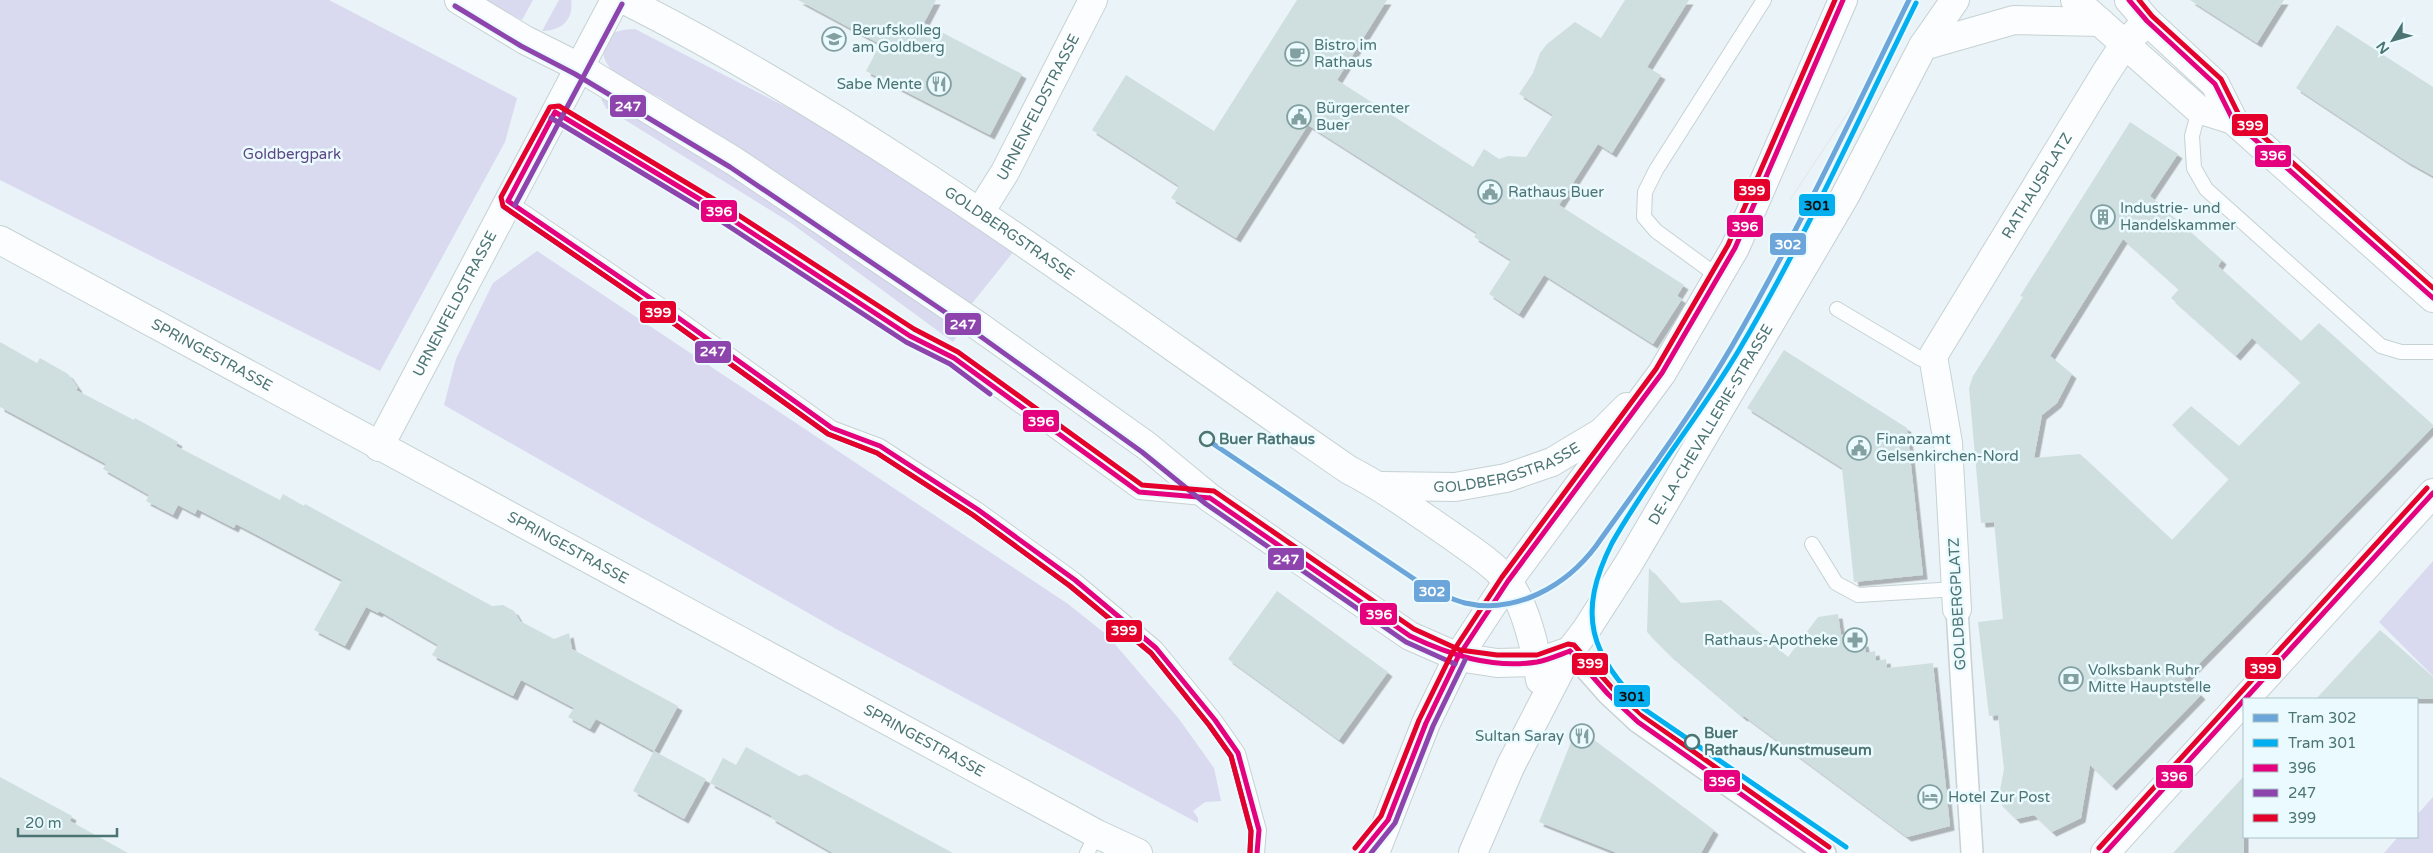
<svg xmlns="http://www.w3.org/2000/svg" width="2433" height="853" font-family="'Varela Round',sans-serif">
<style>
.green{fill:#d9d9ef}
.building{fill:#cfdfe0;fill-rule:evenodd;filter:url(#shadow)}
.lines{fill:none;stroke-linecap:round;stroke-linejoin:round}
.service-casing{stroke:#c6d2d3;stroke-width:16}
.pedestrian-casing{stroke:#c6d2d3;stroke-width:24}
.minor-casing{stroke:#c6d2d3;stroke-width:30}
.tertiary-casing{stroke:#c6d2d3;stroke-width:30}
.secondary-casing{stroke:#c5d0d3;stroke-width:30}
.service{stroke:#fcfdfe;stroke-width:14}
.pedestrian{stroke:#fcfdfe;stroke-width:21}
.minor{stroke:#fcfdfe;stroke-width:28}
.tertiary{stroke:#fcfdfe;stroke-width:28}
.secondary{stroke:#fcfdfe;stroke-width:28}
.tram{stroke:#e4e5e3;stroke-width:1}
.bus-1-casing{stroke:#ebfaff;stroke-width:9}
.bus-2-casing{stroke:#ebfaff;stroke-width:9}
.bus-3-casing{stroke:#ebfaff;stroke-width:9}
.bus-1{stroke:#e5007d;stroke-width:5}
.bus-2{stroke:#8e44ad;stroke-width:5}
.bus-3{stroke:#e4002b;stroke-width:5}
.tram-1-casing{stroke:#ebfaff;stroke-width:9}
.tram-2-casing{stroke:#ebfaff;stroke-width:9}
.tram-1{stroke:#6ba5d9;stroke-width:5}
.tram-2{stroke:#04afef;stroke-width:5}
.stop-dot{fill:#ebfaff;stroke:#4b7473;stroke-width:2.5}
.labels{text-anchor:middle;stroke-width:5;stroke-linejoin:round;paint-order:stroke}
.poi-label{font-size:15px;fill:#4b7473;stroke:#ebfaff;text-anchor:start}
.street-label{font-size:15px;fill:#4b7473;stroke:#ebfaff}
.park-label{font-size:15px;fill:#5c4885;stroke:#ebfaff}
.stop-label{font-size:15px;font-weight:bold;fill:#4b7473;stroke:#ebfaff;text-anchor:start}
.line-badge{stroke:#ebfaff;stroke-width:2}
.badge-label{font-size:14px;text-anchor:middle;font-weight:bold;fill:#fff}
.pale-badge-label{font-size:14px;text-anchor:middle;font-weight:bold;fill:#111}
</style>
<defs>
<filter id="shadow"><feDropShadow dx="4.5" dy="4.5" stdDeviation="0" flood-color="#0004"/></filter>
</defs>
<rect width="100%" height="100%" fill="#eaf3f7"/>
<path class="green" d="M0 0H329L517 98 505 142 380 371 0 180Z
M484 0H533L522 20Z
M559 0H571C574 20 561 31 542 31Z
M635 29 831 130 1014 251 970 306 659 97C640 87 594 72 605 43 610 30 623 30 635 29Z
M608 96 789 211 961 330 953 342 791 223 606 108 601 99Z
M537 251 1068 604 1107 635 1179 719 1214 768 1221 801 1205 802 1193 811 1198 818V823L838 630 444 405 456 359 493 283Z
M2433 561V676L2379 622Z
M2433 797V853H2384L2398 837H2417V815Z"/>
<path class="building" d="M798 0H936L924 23 1022 74 990 135 866 71 880 44Z
M1297 0H1387L1337 80 1473 167 1484 149 1499 159 1508 156 1526 157 1553 115 1519 94 1533 73 1540 53 1547 44 1575 22 1601 38 1625 0H1689L1647 67 1661 75 1612 153 1598 144 1559 205 1684 285 1677 296 1682 299 1653 344 1544 275 1519 314 1489 294 1511 260 1474 237 1477 233 1308 125 1236 238 1171 198 1179 186 1092 130 1126 75 1214 131Z
M2190 0H2284L2257 43Z
M2337 25 2433 87V176L2406 161 2296 88Z
M2130 122 2178 154 2150 196 2222 260 2218 266 2301 341 2319 323 2433 425V427L2184 679 2201 695 2112 786 2090 765 2081 818 2052 832 2034 815 2016 819 1998 801 2004 769 1998 715 1989 716 1978 622 2003 619 1994 522 1981 523 1969 388 1973 376 2023 297 2020 296ZM2123 239 2179 289 2171 298 2236 356 2252 338 2301 382 2239 446 2191 406 2172 425 2229 479 2172 540 2080 454 2034 458 2042 415 2057 403 2072 374 2050 356Z
M0 342 37 363 40 358 68 374 78 388 76 390 134 420 135 418 178 442 176 446 280 500 283 494 304 506 305 504 492 606 503 605 514 611 520 621 554 639 569 633 572 649 678 706 654 751 596 719 590 729 568 717 574 708 521 680 513 696 432 655 438 645 379 611 378 613 366 607 345 646 314 630 342 580 236 524 234 528 197 509 195 514 178 505 173 515 146 501 149 495 103 469 106 464 0 407Z
M1784 350 1907 428 1923 575 1854 582 1842 468 1747 408Z
M1649 568 1680 603 1721 600 1788 657 1818 617 1838 614 1841 635 1852 633 1853 644 1864 642 1866 653 1875 651 1876 661 1886 659 1887 668 1933 663 1950 826 1907 837 1744 716 1743 717 1668 653 1647 632Z
M1277 591 1388 672 1339 740 1228 659Z
M2380 630 2433 677V699H2316Z
M1577 727 1714 830 1701 853H1617L1539 822Z
M746 747 799 776 806 774 953 853H833L771 818 772 816 710 783 723 758 736 765Z
M654 751 706 779 684 819 633 791Z
M2244 776V853H2173L2196 828Z
M0 777 72 816 70 821 128 853H0Z"/>
<g class="lines">
<g class="service-casing">
<path id="service" d="M2200 106 2192 136 2194 168 2206 189 2381 346 2401 352H2433
M555 112 711 206 910 336 954 358 1139 492 1203 498
M508 201 659 304 832 428 880 446 977 509 1075 580 1156 648 1215 720 1238 753 1259 830 1257 853
M1719 277 1656 231 1644 217 1645 192 1656 170 1764 0
M1837 309 1921 359 1933 356
M1812 544 1836 583 1858 595 1956 589
M1087 853 1097 834"/>
</g>
<g class="pedestrian-casing">
<path id="pedestrian" d="M1957 609 1972 853
M1570 651 1608 694 1638 722 1825 853"/>
</g>
<g class="minor-casing">
<g id="minor">
<path id="s1" d="M980 212 1005 172 1093 0"/>
<path id="s2" d="M0 240 1097 834 1138 853"/>
<path id="s3" d="M379 447 615 0"/>
<path id="s4" d="M1957 609 1948 443 1933 356 2105 74 2124 45 2147 21"/>
</g>
</g>
<g class="tertiary-casing">
<g id="tertiary">
<path d="M459 0 525 40 579 67 734 161 977 325 1147 446 1210 498 1410 636 1458 657 1497 663 1538 662 1570 651"/>
<path id="s5" d="M625 0C882 130 1112 307 1349 470 1386 489 1418 513 1452 536 1471 550 1494 564 1508 582 1526 606 1536 650 1540 680"/>
<path d="M2075 0 2198 109 2233 120"/>
<path d="M2129 0 2147 21 2215 84 2233 120 2433 298"/>
<path d="M1923 46 2014 20 2100 22"/>
<path id="s6" d="M1381 486 1455 487 1506 478 1552 462 1602 432 1627 407"/>
<path d="M2105 853 2433 493"/>
</g>
</g>
<g class="secondary-casing">
<g id="secondary">
<path d="M1375 853 1426 723 1458 657 1508 581 1662 373 1735 248 1843 0"/>
<path id="s7" d="M1473 853 1511 765 1570 651 1586 630 1629 563 1845 196 1923 46 1955 0"/>
</g>
</g>
<use href="#service" class="service"/>
<use href="#pedestrian" class="pedestrian"/>
<use href="#minor" class="minor"/>
<use href="#tertiary" class="tertiary"/>
<use href="#secondary" class="secondary"/>
<path class="tram" d="M1790 200 1870 79"/>
<g class="bus-1-casing">
<path id="bus-1" d="M2129 0 2147 21 2215 84 2233 120 2433 298
M555 112 711 206 910 336 954 358 1139 492 1210 498
M508 201 659 304 832 428 880 446 977 509 1075 580 1156 648 1215 720 1238 753 1259 830 1257 853
M508 201 555 112
M1210 498 1410 636C1450 655 1492 669 1537 662 1548 660 1559 655 1570 651
M1570 651 1608 694 1638 722 1825 853
M2245 699 2433 493
M1361 853 1388 820 1426 723 1458 657 1508 581 1662 373 1735 248 1843 0
M2105 853 2244 700"/>
</g>
<g class="bus-2-casing">
<path id="bus-2" d="M455 6 521 46 575 74 730 167 973 331 1142 452 1206 504 1406 642 1455 664
M551 118 707 212 906 342 950 364 990 394
M515 205 622 4
M504 207 655 310 828 434 877 453 973 515 1070 586 1151 653 1209 725 1231 756 1251 831 1250 852
M1371 853 1395 823 1433 726 1465 660"/>
</g>
<g class="bus-3-casing">
<path id="bus-3" d="M2139 0 2152 16 2221 79 2239 115 2433 288
M1355 848 1381 816 1419 720 1452 653 1502 577 1656 369 1728 245 1835 0
M2099 848 2427 488
M1250 852 1251 831 1231 756 1209 725 1151 653 1070 586 973 515 877 453 828 434 655 310 503 206 501 197 550 107 559 106 715 200 914 329 958 352 1142 485 1214 491 1414 629 1460 650 1497 655H1537L1568 644 1574 645 1613 689 1643 716 1829 847"/>
</g>
<use href="#bus-1" class="bus-1"/>
<use href="#bus-2" class="bus-2"/>
<use href="#bus-3" class="bus-3"/>
<g class="tram-1-casing">
<path id="tram-1" d="M1206 439 1432 591C1443 595 1454 600 1465 603 1516 615 1567 585 1596 546 1643 480 1691 416 1732 346 1797 234 1852 116 1909 0"/>
</g>
<g class="tram-2-casing">
<path id="tram-2" d="M1846 847 1644 709C1590 654 1576 615 1612 543 1650 476 1699 417 1739 350 1805 239 1858 120 1916 3"/>
</g>
<use href="#tram-1" class="tram-1"/>
<use href="#tram-2" class="tram-2"/>
</g>
<defs>
<g id="university-ring" transform="scale(1.25)"><circle r="9.5" fill="#ebfaff" stroke="#83a0a1" stroke-width="1.5"/><path d="M0-5L7-2L0 1L-7-2ZM-4 1L0 2.5L4 1V4Q0 6-4 4Z" fill="#83a0a1"/></g>
<g id="cafe-ring" transform="scale(1.25)"><circle r="9.5" fill="#ebfaff" stroke="#83a0a1" stroke-width="1.5"/><path d="M-5.5-4.5H6V0H3Q3 3.5 0 3.5H-2.5Q-5.5 3.5-5.5 0ZM3-3.2v2h1.7v-2ZM-6 4.5H4V6H-6Z" fill="#83a0a1"/></g>
<g id="restaurant-ring" transform="scale(1.25)"><circle r="9.5" fill="#ebfaff" stroke="#83a0a1" stroke-width="1.5"/><path d="M-5-6h1v4h1v-4h1v4h1v-4h1v5L-1.5 .5V6h-2V.5L-5-1ZM5-6V6H3V1.5H1.5Q1.5-4 5-6Z" fill="#83a0a1"/></g>
<g id="civic-ring" transform="scale(1.25)"><circle r="9.5" fill="#ebfaff" stroke="#83a0a1" stroke-width="1.5"/><path d="M-.6-6.5H3V-4.5H.6V-3L4-1V1h2V6H-6V1h2V-1L-.6-3ZM-1.2 2.5V6h2.4V2.5Z" fill="#83a0a1"/></g>
<g id="building-ring" transform="scale(1.25)"><circle r="9.5" fill="#ebfaff" stroke="#83a0a1" stroke-width="1.5"/><path d="M-4-6H4V6H1V3H-1V6H-4ZM-2.5-4.3h1.7v1.8h-1.7ZM.8-4.3h1.7v1.8H.8ZM-2.5-1h1.7V.8h-1.7ZM.8-1h1.7V.8H.8Z" fill="#83a0a1"/></g>
<g id="pharmacy-ring" transform="scale(1.25)"><circle r="9.5" fill="#ebfaff" stroke="#83a0a1" stroke-width="1.5"/><path d="M-2-6h4v4h4v4h-4v4h-4v-4h-4v-4h4Z" fill="#83a0a1"/></g>
<g id="bank-ring" transform="scale(1.25)"><circle r="9.5" fill="#ebfaff" stroke="#83a0a1" stroke-width="1.5"/><path d="M-6-4H6V4H-6ZM0-2.3a2.3 2.3 0 1 0 0 4.6a2.3 2.3 0 1 0 0-4.6Z" fill="#83a0a1"/></g>
<g id="hotel-ring" transform="scale(1.25)"><circle r="9.5" fill="#ebfaff" stroke="#83a0a1" stroke-width="1.5"/><path d="M-6-4.5h1.5V1H6V5H4.5V3h-9V5H-6ZM-4 0a1.8 1.8 0 1 1 3.6 0ZM.5 0V-2.5h3Q6-2.5 6 0Z" fill="#83a0a1"/></g>
</defs>
<g fill-rule="evenodd">
<use href="#university-ring" x="834" y="39"/>
<use href="#cafe-ring" x="1297" y="54"/>
<use href="#restaurant-ring" x="939" y="84"/>
<use href="#civic-ring" x="1299" y="117"/>
<use href="#civic-ring" x="1490" y="192"/>
<use href="#building-ring" x="2103" y="217"/>
<use href="#civic-ring" x="1859" y="448"/>
<use href="#pharmacy-ring" x="1855" y="640"/>
<use href="#bank-ring" x="2071" y="679"/>
<use href="#restaurant-ring" x="1582" y="736"/>
<use href="#hotel-ring" x="1930" y="797"/>
</g>
<g class="stop-dot">
<circle cx="1207" cy="439" r="7"/>
<circle cx="1692" cy="742" r="7"/>
</g>
<g class="labels">
<g class="poi-label">
<text x="852" y="35">Berufskolleg<tspan x="852" dy="17">am Goldberg</tspan></text>
<text x="1314" y="50">Bistro im<tspan x="1314" dy="17">Rathaus</tspan></text>
<text x="922" y="89" text-anchor="end">Sabe Mente</text>
<text x="1316" y="113">Bürgercenter<tspan x="1316" dy="17">Buer</tspan></text>
<text x="1508" y="197">Rathaus Buer</text>
<text x="2120" y="213">Industrie- und<tspan x="2120" dy="17">Handelskammer</tspan></text>
<text x="1876" y="444">Finanzamt<tspan x="1876" dy="17">Gelsenkirchen-Nord</tspan></text>
<text x="1838" y="645" text-anchor="end">Rathaus-Apotheke</text>
<text x="2088" y="675">Volksbank Ruhr<tspan x="2088" dy="17">Mitte Hauptstelle</tspan></text>
<text x="1564" y="741" text-anchor="end">Sultan Saray</text>
<text x="1948" y="802">Hotel Zur Post</text>
</g>
<g class="street-label">
<text dy="5" stroke="none"><textPath href="#s1" startOffset="120">URNENFELDSTRASSE</textPath></text>
<text dy="5" stroke="none"><textPath href="#s4" startOffset="454">RATHAUSPLATZ</textPath></text>
<text dy="5" stroke="none"><textPath href="#s5" startOffset="450">GOLDBERGSTRASSE</textPath></text>
<text dy="5" stroke="none"><textPath href="#s3" startOffset="162">URNENFELDSTRASSE</textPath></text>
<text dy="5" stroke="none"><textPath href="#s2" startOffset="241">SPRINGESTRASSE</textPath></text>
<text dy="5" stroke="none"><textPath href="#s7" startOffset="491">DE-LA-CHEVALLERIE-STRASSE</textPath></text>
<text dy="5" stroke="none"><textPath href="#s6" startOffset="129">GOLDBERGSTRASSE</textPath></text>
<text dy="5" stroke="none"><textPath href="#s2" startOffset="646">SPRINGESTRASSE</textPath></text>
<text transform="translate(1957 604) rotate(-93)" y="5">GOLDBERGPLATZ</text>
<text dy="5" stroke="none"><textPath href="#s2" startOffset="1051">SPRINGESTRASSE</textPath></text>
</g>
<g class="park-label">
<text x="292" y="159">Goldbergpark</text>
</g>
<g class="stop-label">
<text x="1219" y="444">Buer Rathaus</text>
<text x="1704" y="738">Buer<tspan x="1704" dy="17">Rathaus/Kunstmuseum</tspan></text>
</g>
</g>
<g class="line-badge">
<rect x="609" y="94" width="38" height="24" rx="5" fill="#8e44ad"/>
<rect x="2231" y="113" width="38" height="24" rx="5" fill="#e4002b"/>
<rect x="2254" y="144" width="38" height="24" rx="5" fill="#e5007d"/>
<rect x="1733" y="178" width="38" height="24" rx="5" fill="#e4002b"/>
<rect x="1798" y="193" width="38" height="24" rx="5" fill="#04afef"/>
<rect x="700" y="199" width="38" height="24" rx="5" fill="#e5007d"/>
<rect x="1726" y="214" width="38" height="24" rx="5" fill="#e5007d"/>
<rect x="1769" y="232" width="38" height="24" rx="5" fill="#6ba5d9"/>
<rect x="639" y="300" width="38" height="24" rx="5" fill="#e4002b"/>
<rect x="944" y="312" width="38" height="24" rx="5" fill="#8e44ad"/>
<rect x="694" y="340" width="38" height="24" rx="5" fill="#8e44ad"/>
<rect x="1022" y="409" width="38" height="24" rx="5" fill="#e5007d"/>
<rect x="1267" y="547" width="38" height="24" rx="5" fill="#8e44ad"/>
<rect x="1413" y="579" width="38" height="24" rx="5" fill="#6ba5d9"/>
<rect x="1359" y="602" width="39" height="24" rx="5" fill="#e5007d"/>
<rect x="1105" y="619" width="38" height="24" rx="5" fill="#e4002b"/>
<rect x="1571" y="652" width="38" height="24" rx="5" fill="#e4002b"/>
<rect x="2244" y="656" width="38" height="24" rx="5" fill="#e4002b"/>
<rect x="1613" y="684" width="38" height="24" rx="5" fill="#04afef"/>
<rect x="2155" y="764" width="39" height="25" rx="5" fill="#e5007d"/>
<rect x="1703" y="769" width="38" height="24" rx="5" fill="#e5007d"/>
</g>
<g class="badge-label">
<text x="628" y="111">247</text>
<text x="2250" y="130">399</text>
<text x="2273" y="160">396</text>
<text x="1752" y="195">399</text>
<text x="719" y="216">396</text>
<text x="1745" y="231">396</text>
<text x="1788" y="249">302</text>
<text x="658" y="317">399</text>
<text x="963" y="329">247</text>
<text x="713" y="356">247</text>
<text x="1041" y="426">396</text>
<text x="1286" y="564">247</text>
<text x="1432" y="596">302</text>
<text x="1379" y="619">396</text>
<text x="1124" y="635">399</text>
<text x="1590" y="668">399</text>
<text x="2263" y="673">399</text>
<text x="2174" y="781">396</text>
<text x="1722" y="786">396</text>
</g>
<g class="pale-badge-label">
<text x="1817" y="210">301</text>
<text x="1632" y="701">301</text>
</g>
<rect x="2243" y="698" width="175" height="140" fill="#ebfaff" stroke="#abc4c7"/>
<rect x="2253" y="714" width="25" height="8" fill="#6ba5d9" stroke="#abc4c7"/>
<text x="2288" y="723" font-size="15" fill="#4b7473">Tram 302</text>
<rect x="2253" y="739" width="25" height="8" fill="#04afef" stroke="#abc4c7"/>
<text x="2288" y="748" font-size="15" fill="#4b7473">Tram 301</text>
<rect x="2253" y="764" width="25" height="8" fill="#e5007d" stroke="#abc4c7"/>
<text x="2288" y="773" font-size="15" fill="#4b7473">396</text>
<rect x="2253" y="789" width="25" height="8" fill="#8e44ad" stroke="#abc4c7"/>
<text x="2288" y="798" font-size="15" fill="#4b7473">247</text>
<rect x="2253" y="814" width="25" height="8" fill="#e4002b" stroke="#abc4c7"/>
<text x="2288" y="823" font-size="15" fill="#4b7473">399</text>
<g transform="translate(2393 40) rotate(233)" stroke="#ebfaff" stroke-width="4" paint-order="stroke">
<path d="M0-4L9 19L0 12L-9 19Z" fill="#4b7473"/>
<text y="-8" font-size="14" font-weight="bold" text-anchor="middle" fill="#4b7473">N</text>
</g>
<path d="M18 828v8h99v-8" fill="none" stroke="#4b7473" stroke-width="2.5"/>
<text x="25" y="828" font-size="15" fill="#4b7473" stroke="#ebfaff" stroke-width="4" paint-order="stroke">20 m</text>
</svg>
